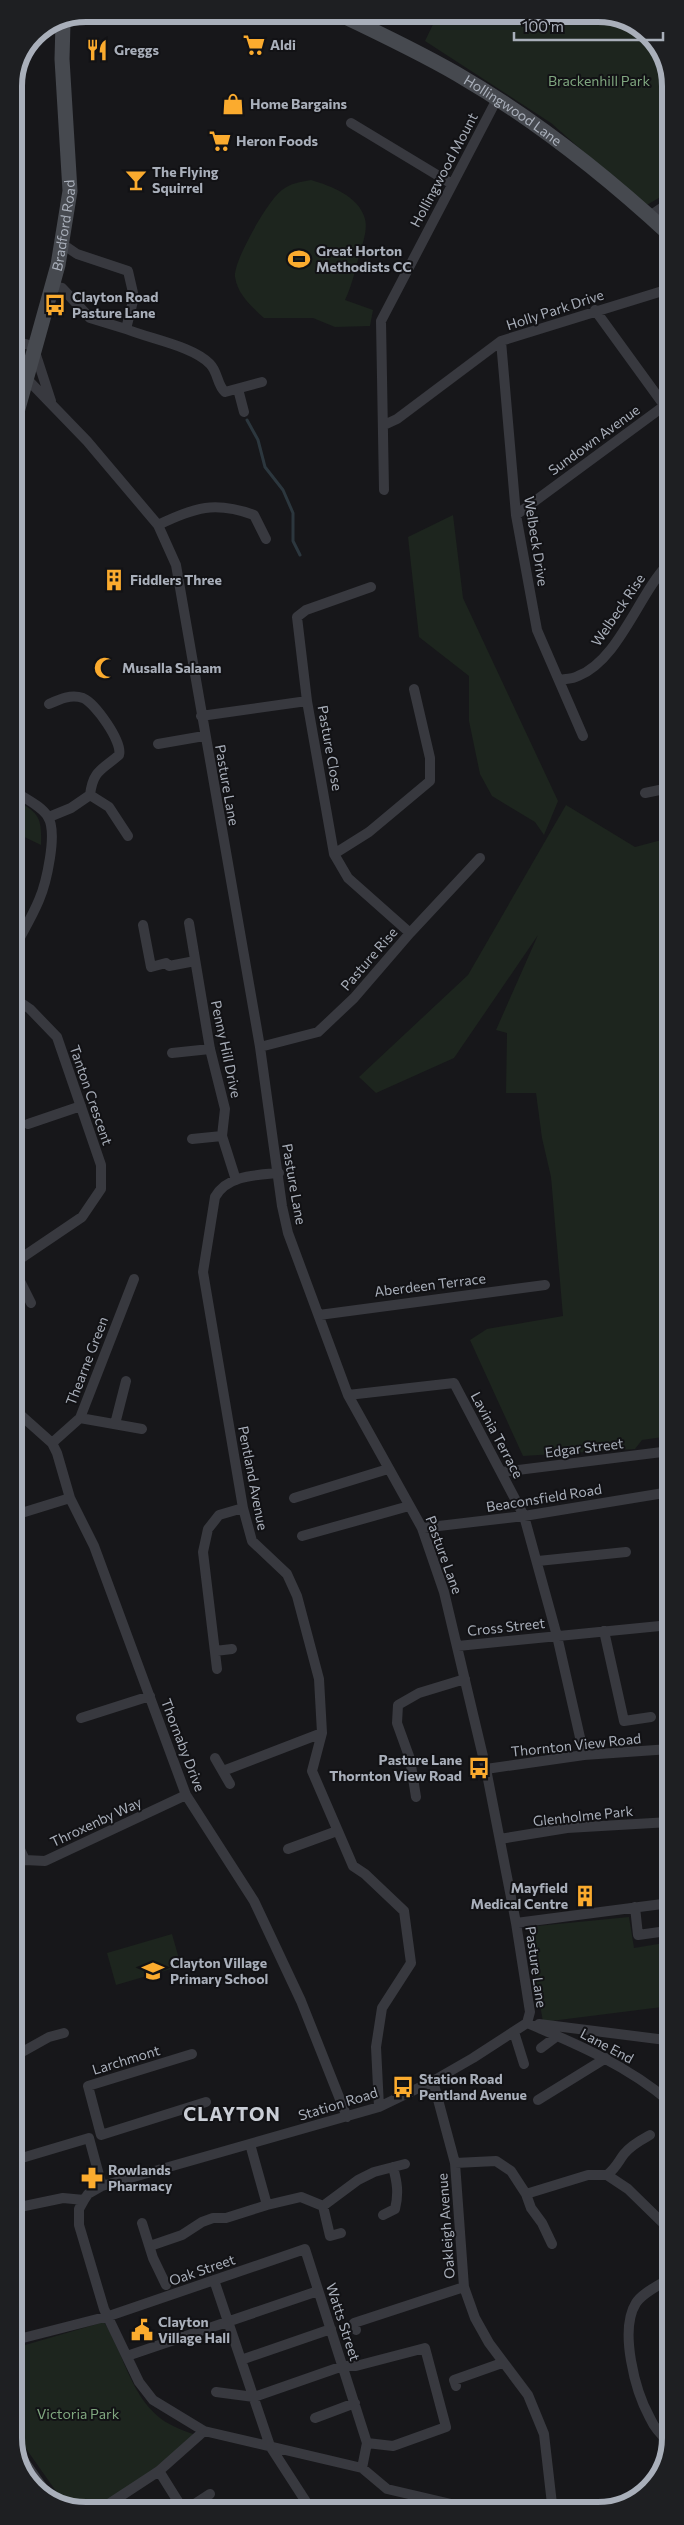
<svg xmlns="http://www.w3.org/2000/svg" width="684" height="2525" font-family="Commissioner,sans-serif">
<style>
.green{fill:#1d251e}
.lines{fill:none;stroke-linecap:round;stroke-linejoin:round}
.stream{stroke:#2c373e;stroke-width:3}
.street{stroke:#38393f;stroke-width:10}
.secondary{stroke:#46494f;stroke-width:15}
.labels{text-anchor:middle;stroke-width:4;stroke-linejoin:round;paint-order:stroke}
.poi-label{font-size:14px;font-weight:bold;fill:#a9afba;stroke:#121215;text-anchor:start}
.park-label{font-size:14px;fill:#7fa67f;stroke:#121215}
.street-label{font-size:14px;fill:#a9afba;stroke:#121215}
.district-label{font-size:19px;font-weight:bold;letter-spacing:1px;fill:#caced6;stroke:#121215}
.rim{fill:none;stroke:#a9afba;stroke-width:6}
</style>
<rect width="100%" height="100%" fill="#17171a"/>
<path class="green" d="M438 14H607L646 32 669 72V192L645 206 551 123 425 41Z
M311 180C331 186 359 196 365 219 368 230 362 245 359 256 355 271 352 285 345 300L373 310 370 326 335 327 313 318H264C251 306 238 295 235 277 233 261 269 199 282 190 291 183 300 182 311 180Z
M453 515 463 598 558 801 544 835 535 822 492 796 480 774 469 721V676L419 637 408 537Z
M14 800C39 812 42 817 41 845L14 832Z
M566 805 635 847 669 838 670 1436 642 1440 635 1449 523 1456 470 1340 487 1329 563 1316 551 1177 542 1138 536 1093H506L507 1033 496 1030 538 935 454 1058 376 1093 359 1077 468 975Z
M629 1917 634 1948 670 1942V2006L543 2022 527 1927Z
M172 1934 181 1966 116 1985 107 1953Z
M104 2322C124 2354 130 2394 160 2418 171 2427 189 2432 202 2438L91 2511H81L65 2504 15 2433V2348Z"/>
<g class="lines">
<path class="stream" d="M247 420 258 440 265 467 283 490 293 513V541L300 555"/>
<path class="street" d="M351 123 452 184
M650 216 669 203
M52 286 62 288 90 318 126 329 134 297 128 271 77 254 61 243
M595 310 669 412
M126 329C150 339 193 346 210 364 218 372 217 385 225 392L262 382
M14 341 37 347
M501 341 516 515 537 630 583 736
M35 352 51 401
M238 389 244 412
M384 425 397 419 501 341 669 289
M384 490 381 321 497 99
M516 515 664 406
M158 525C195 507 215 501 254 515L266 539
M371 587 306 610 297 617 307 701 334 854 348 878 410 933
M559 680C565 679 573 679 578 676 619 660 639 593 669 563
M49 704C60 699 71 694 83 698 95 703 123 742 119 755 102 770 93 770 90 795
M201 716 307 701
M158 744 204 736
M14 791C24 798 42 806 48 817 58 833 46 884 39 900 32 917 22 933 14 949
M645 793 669 788
M49 817 71 808 90 795 109 807 128 836
M334 854 369 832 430 781V758L414 689
M189 923 210 1049 225 1109 222 1136 236 1180
M143 925 151 967 166 963 169 966 195 961
M14 998 30 1009 57 1037 101 1165V1189L82 1217 14 1263
M260 1047 318 1032 354 998 410 933 480 858
M172 1053 210 1049
M28 1124 81 1106
M192 1139 222 1136
M279 1173C256 1175 227 1175 215 1197L203 1272 243 1508 252 1541 287 1574 297 1596 319 1679 322 1733 312 1771 353 1866 365 1874 404 1911 411 1963 382 2008 376 2047 379 2107
M14 1238 19 1241
M14 1269 31 1303
M319 1315 545 1285
M348 1395 454 1383 524 1516 557 1636 584 1755
M15 1410 52 1443 57 1453 70 1498 94 1546 186 1795 254 1901 301 2001 347 2117
M80 1418 142 1429
M115 1424 126 1381
M52 1443 80 1418 134 1279
M502 1472 670 1451
M294 1498 388 1469
M15 1515 70 1498
M422 1528 524 1516 670 1492
M302 1536 409 1506
M538 1561 626 1552
M604 1631 624 1721 651 1717
M458 1646 670 1625
M215 1651 232 1649
M217 1669 203 1552 208 1529 219 1515 243 1508
M81 1718 150 1696
M215 1758 230 1784
M486 1769 584 1755 670 1749
M223 1771 322 1733
M416 1797 410 1759 397 1723 398 1705 419 1693 465 1679
M15 1839 25 1860
M500 1839 567 1828 670 1822
M288 1849 337 1831
M15 1863 25 1860 45 1861 186 1795
M635 1907 638 1935 667 1931
M516 1923 670 1903
M527 2023C577 2044 628 2066 670 2102
M539 2024 666 2040 670 2050
M514 2032 524 2064
M541 2048 557 2036
M192 2054 88 2086 101 2135 206 2102
M15 2056 49 2037 64 2033
M433 2081 455 2163 464 2287 475 2318 489 2343 528 2395 544 2434 552 2504
M538 2100 606 2058
M15 2160 89 2138 102 2186
M455 2163 496 2161 511 2171 526 2194 531 2208 542 2223 552 2244
M607 2175C616 2168 618 2162 624 2154 631 2145 641 2140 650 2135
M526 2194 588 2175H607L628 2189 670 2230
M84 2200 79 2209V2225L104 2309 139 2382 153 2400 204 2431 362 2468 387 2489 477 2510
M267 2205 301 2197 323 2206 358 2180 374 2172 405 2164
M323 2206 330 2236 341 2233
M15 2208 63 2198 84 2200 88 2194 102 2186 379 2107 433 2081 473 2058 527 2023 530 2012 516 1923 486 1769 444 1592 422 1528 348 1395 288 1233 282 1206 260 1047 176 565 158 525 87 441 27 379
M383 2215 395 2209C399 2193 397 2182 393 2167
M142 2223 153 2258 166 2285
M150 2246 182 2235 202 2222 213 2218H226L267 2205 250 2144
M214 2280 270 2446 312 2511
M356 2330 354 2323 464 2287
M15 2340 109 2316 305 2249 367 2443 362 2468
M127 2356 318 2291
M241 2360 331 2329
M456 2386 454 2380 502 2363
M216 2392 254 2397 343 2366H356L425 2348 446 2427 393 2446 367 2443
M315 2418 355 2403
M669 2442C662 2436 654 2427 650 2418 635 2391 619 2330 636 2303 642 2293 660 2285 670 2278
M15 2448 50 2498
M159 2471 184 2511
M98 2511 159 2471 204 2431
M184 2511 210 2494
M297 2511 307 2503"/>
<g class="secondary">
<path id="s1" d="M339 14C379 33 419 52 457 74 533 118 605 175 669 234"/>
<path id="s2" d="M14 423 58 265 70 191 62 59 63 23"/>
</g>
</g>
<defs>
<g id="supermarket-bare" transform="scale(1.725)"><path d="M-6-5.5h2.5l.6 2H6L4.5 2H-2.5L-4.4-4H-6ZM-1.5 3.2a1.3 1.3 0 1 0 .1 0ZM3 3.2a1.3 1.3 0 1 0 .1 0Z" fill="#fbab2e" stroke="#121215" stroke-width="2.5" paint-order="stroke"/></g>
<g id="restaurant-bare" transform="scale(1.725)"><path d="M-5-6h1v4h1v-4h1v4h1v-4h1v5L-1.5 .5V6h-2V.5L-5-1ZM5-6V6H3V1.5H1.5Q1.5-4 5-6Z" fill="#fbab2e" stroke="#121215" stroke-width="2.5" paint-order="stroke"/></g>
<g id="shop-bare" transform="scale(1.725)"><path d="M-5-2.5h2.3a2.7 3.5 0 0 1 5.4 0H5L5.5 6h-11ZM-1.5-2.5h3a1.5 2.3 0 0 0-3 0Z" fill="#fbab2e" stroke="#121215" stroke-width="2.5" paint-order="stroke"/></g>
<g id="bar-bare" transform="scale(1.725)"><path d="M-6-5H6L.8 .8V4.5H3.5V6h-7V4.5H-.8V.8Z" fill="#fbab2e" stroke="#121215" stroke-width="2.5" paint-order="stroke"/></g>
<g id="stadium-bare" transform="scale(1.725)"><path d="M0-5a6.5 5 0 1 0 0 10a6.5 5 0 1 0 0-10ZM-3.5-1.8h7v3.6h-7Z" fill="#fbab2e" stroke="#121215" stroke-width="2.5" paint-order="stroke"/></g>
<g id="bus-bare" transform="scale(1.725)"><path d="M-5-6H5V4H4V6H2V4H-2V6H-4V4H-5ZM-3.5-4V0h7V-4ZM-3.5 1.2v1.5H-2V1.2ZM2 1.2v1.5H3.5V1.2Z" fill="#fbab2e" stroke="#121215" stroke-width="2.5" paint-order="stroke"/></g>
<g id="building-bare" transform="scale(1.725)"><path d="M-4-6H4V6H1V3H-1V6H-4ZM-2.5-4.3h1.7v1.8h-1.7ZM.8-4.3h1.7v1.8H.8ZM-2.5-1h1.7V.8h-1.7ZM.8-1h1.7V.8H.8Z" fill="#fbab2e" stroke="#121215" stroke-width="2.5" paint-order="stroke"/></g>
<g id="mosque-bare" transform="scale(1.725)"><path d="M3.5-4.9A6 6 0 1 0 3.5 4.9A5 5 0 1 1 3.5-4.9Z" fill="#fbab2e" stroke="#121215" stroke-width="2.5" paint-order="stroke"/></g>
<g id="school-bare" transform="scale(1.725)"><path d="M0-5L7-2L0 1L-7-2ZM-4 1L0 2.5L4 1V4Q0 6-4 4Z" fill="#fbab2e" stroke="#121215" stroke-width="2.5" paint-order="stroke"/></g>
<g id="pharmacy-bare" transform="scale(1.725)"><path d="M-2-6h4v4h4v4h-4v4h-4v-4h-4v-4h4Z" fill="#fbab2e" stroke="#121215" stroke-width="2.5" paint-order="stroke"/></g>
<g id="civic-bare" transform="scale(1.725)"><path d="M-.6-6.5H3V-4.5H.6V-3L4-1V1h2V6H-6V1h2V-1L-.6-3ZM-1.2 2.5V6h2.4V2.5Z" fill="#fbab2e" stroke="#121215" stroke-width="2.5" paint-order="stroke"/></g>
</defs>
<g fill-rule="evenodd">
<use href="#supermarket-bare" x="254" y="45"/>
<use href="#restaurant-bare" x="97" y="50"/>
<use href="#shop-bare" x="233" y="104"/>
<use href="#supermarket-bare" x="220" y="141"/>
<use href="#bar-bare" x="136" y="180"/>
<use href="#stadium-bare" x="299" y="259"/>
<use href="#bus-bare" x="55" y="305"/>
<use href="#building-bare" x="114" y="580"/>
<use href="#mosque-bare" x="105" y="668"/>
<use href="#bus-bare" x="479" y="1768"/>
<use href="#building-bare" x="585" y="1896"/>
<use href="#school-bare" x="153" y="1971"/>
<use href="#bus-bare" x="403" y="2087"/>
<use href="#pharmacy-bare" x="92" y="2178"/>
<use href="#civic-bare" x="142" y="2330"/>
</g>
<g class="labels">
<g class="poi-label">
<text x="270" y="50">Aldi</text>
<text x="114" y="55">Greggs</text>
<text x="250" y="109">Home Bargains</text>
<text x="236" y="146">Heron Foods</text>
<text x="152" y="177">The Flying<tspan x="152" dy="16">Squirrel</tspan></text>
<text x="316" y="256">Great Horton<tspan x="316" dy="16">Methodists CC</tspan></text>
<text x="72" y="302">Clayton Road<tspan x="72" dy="16">Pasture Lane</tspan></text>
<text x="130" y="585">Fiddlers Three</text>
<text x="122" y="673">Musalla Salaam</text>
<text x="462" y="1765" text-anchor="end">Pasture Lane<tspan x="462" dy="16">Thornton View Road</tspan></text>
<text x="568" y="1893" text-anchor="end">Mayfield<tspan x="568" dy="16">Medical Centre</tspan></text>
<text x="170" y="1968">Clayton Village<tspan x="170" dy="16">Primary School</tspan></text>
<text x="419" y="2084">Station Road<tspan x="419" dy="16">Pentland Avenue</tspan></text>
<text x="108" y="2175">Rowlands<tspan x="108" dy="16">Pharmacy</tspan></text>
<text x="158" y="2327">Clayton<tspan x="158" dy="16">Village Hall</tspan></text>
</g>
<g class="park-label">
<text x="599" y="86">Brackenhill Park</text>
<text x="78" y="2419">Victoria Park</text>
</g>
<g class="street-label">
<text dy="5" stroke="none"><textPath href="#s1" startOffset="199">Hollingwood Lane</textPath></text>
<text transform="translate(444 170) rotate(-62)" y="5">Hollingwood Mount</text>
<text dy="5" stroke="none"><textPath href="#s2" startOffset="204">Bradford Road</textPath></text>
<text transform="translate(555 310) rotate(-18)" y="5">Holly Park Drive</text>
<text transform="translate(594 440) rotate(-36)" y="5">Sundown Avenue</text>
<text transform="translate(536 541) rotate(81)" y="5">Welbeck Drive</text>
<text transform="translate(618 610) rotate(-56)" y="5">Welbeck Rise</text>
<text transform="translate(330 748) rotate(80)" y="5">Pasture Close</text>
<text transform="translate(227 785) rotate(80)" y="5">Pasture Lane</text>
<text transform="translate(369 959) rotate(-49)" y="5">Pasture Rise</text>
<text transform="translate(226 1049) rotate(78)" y="5">Penny Hill Drive</text>
<text transform="translate(91 1095) rotate(71)" y="5">Tanton Crescent</text>
<text transform="translate(294 1184) rotate(80)" y="5">Pasture Lane</text>
<text transform="translate(430 1285) rotate(-7)" y="5">Aberdeen Terrace</text>
<text transform="translate(87 1361) rotate(-69)" y="5">Thearne Green</text>
<text transform="translate(497 1435) rotate(62)" y="5">Lavinia Terrace</text>
<text transform="translate(584 1448) rotate(-7)" y="5">Edgar Street</text>
<text transform="translate(253 1478) rotate(79)" y="5">Pentland Avenue</text>
<text transform="translate(544 1498) rotate(-9)" y="5">Beaconsfield Road</text>
<text transform="translate(444 1555) rotate(70)" y="5">Pasture Lane</text>
<text transform="translate(506 1627) rotate(-6)" y="5">Cross Street</text>
<text transform="translate(183 1745) rotate(69)" y="5">Thornaby Drive</text>
<text transform="translate(576 1745) rotate(-6)" y="5">Thornton View Road</text>
<text transform="translate(583 1816) rotate(-6)" y="5">Glenholme Park</text>
<text transform="translate(96 1822) rotate(-25)" y="5">Throxenby Way</text>
<text transform="translate(536 1967) rotate(82)" y="5">Pasture Lane</text>
<text transform="translate(607 2046) rotate(28)" y="5">Lane End</text>
<text transform="translate(126 2060) rotate(-17)" y="5">Larchmont</text>
<text transform="translate(338 2104) rotate(-17)" y="5">Station Road</text>
<text transform="translate(446 2226) rotate(-94)" y="5">Oakleigh Avenue</text>
<text transform="translate(202 2270) rotate(-19)" y="5">Oak Street</text>
<text transform="translate(343 2322) rotate(72)" y="5">Watts Street</text>
</g>
<g class="district-label">
<text x="232" y="2121">CLAYTON</text>
</g>
</g>
<path d="M0 0H684V2525H0ZM86 22H598A64 64 0 0 1 662 86V2438A64 64 0 0 1 598 2502H86A64 64 0 0 1 22 2438V86A64 64 0 0 1 86 22Z" fill="#1e1f22" fill-rule="evenodd"/>
<path class="rim" d="M86 22H598A64 64 0 0 1 662 86V2438A64 64 0 0 1 598 2502H86A64 64 0 0 1 22 2438V86A64 64 0 0 1 86 22Z"/>
<path d="M514 32v8h149v-8" fill="none" stroke="#a9afba" stroke-width="2.5"/>
<text x="522" y="32" font-size="15" fill="#a9afba" stroke="#121215" stroke-width="4" paint-order="stroke">100 m</text>
</svg>
